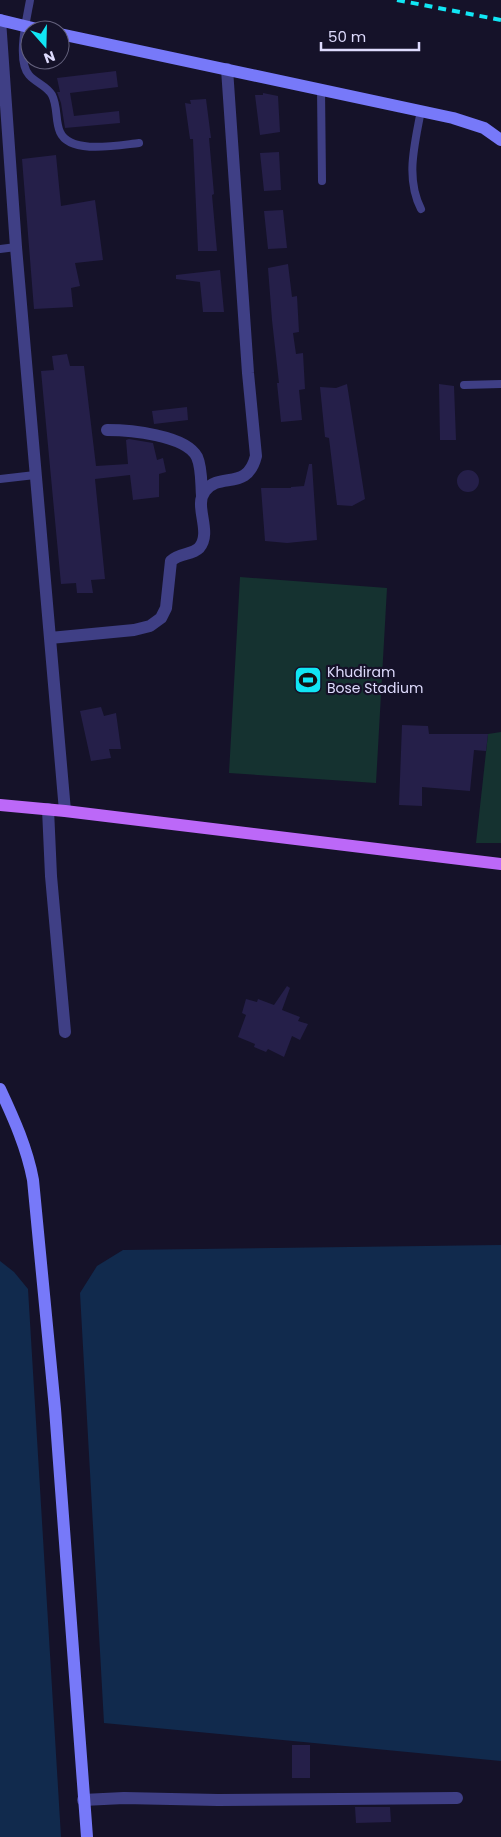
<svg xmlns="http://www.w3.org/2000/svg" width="501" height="1837" font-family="Poppins,sans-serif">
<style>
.green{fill:#153230}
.water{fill:#112a4d}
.building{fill:#251f49}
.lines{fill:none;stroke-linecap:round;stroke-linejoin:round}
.lane{stroke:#3f3f85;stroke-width:8}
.street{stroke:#3f3f85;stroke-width:12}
.secondary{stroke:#7779f9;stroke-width:12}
.primary{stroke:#bc68f8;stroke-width:12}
.rail{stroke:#11e6f4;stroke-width:4;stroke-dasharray:8 6;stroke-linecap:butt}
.labels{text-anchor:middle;stroke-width:4.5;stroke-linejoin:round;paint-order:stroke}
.poi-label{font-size:14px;fill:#dedbfd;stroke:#151229;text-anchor:start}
</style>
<rect width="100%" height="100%" fill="#151229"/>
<path class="green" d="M240 577 387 588 376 783 229 773Z
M501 732V843H476L488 734Z"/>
<path class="water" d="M501 1245V1761L104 1723 80 1293 97 1266 123 1250Z
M0 1261 14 1272 28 1289 61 1837H0Z"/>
<path class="building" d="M116 71 118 87 70 93 74 116 119 111 120 123 65 128 61 103 57 92H60L57 78Z
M263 93 278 96 280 132 260 135 255 95H263Z
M206 99 211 138H209L214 194 212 195 217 251H198L193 139H190L185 103 191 104 190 100Z
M279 152 281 190 264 191 260 153Z
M56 155 61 206 95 200 103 260 75 263 80 286 71 288 73 307 34 309 22 159Z
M283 210 287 248 268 249 264 211Z
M288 264 292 297 297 296 299 332 293 333 296 354 303 353 305 389 299 390 302 420 281 422 277 383H279L272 320 268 268Z
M220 270 224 312H203L200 282 176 279V275Z
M67 354 70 366H84L96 466 128 464 126 440 129 439 153 443 157 460 163 458 166 472 159 474V497L133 500 130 475 95 479 105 579 91 580 93 593H77L76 583 61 584 41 371 54 370 52 356Z
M347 384 365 499 352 506 337 505 329 438 325 437 320 387 336 388Z
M439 384 454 386 456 440H440Z
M187 407 188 420 154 424 152 411Z
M309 464H312L317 540 287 543 265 541 261 488H291V487L304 486Z
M457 481a11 11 0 1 1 22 0a11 11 0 1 1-22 0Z
M101 707 104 716 116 713 121 749H109L111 758 91 761 80 711Z
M402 725 428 726 429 734H488L486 751 474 750 470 791 422 787V806L399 805Z
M287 986 290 988 282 1010 300 1017 298 1021 308 1024 300 1040 292 1036 284 1057 268 1049 266 1052 254 1047 255 1044 238 1037 246 1015 242 1013 246 999 257 1002 258 999 274 1005Z
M292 1745H310V1778H292Z
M355 1807H390L391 1822 356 1823Z"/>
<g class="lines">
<path class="lane" d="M30 0C27 18 16 60 29 75 36 83 47 86 52 95 58 107 55 121 60 132 70 155 119 145 139 143
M321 89 322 181
M421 209C405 177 415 144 421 110
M0 249 16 247
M464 385 501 384
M0 479 35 475"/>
<path class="street" d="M0 20 16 247 65 811
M107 430C129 430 186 435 197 457 202 468 201 484 202 496
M50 638 134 630 150 626 161 618 166 608 171 561C179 553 192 555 199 548 213 532 193 506 205 491 220 471 247 492 256 456L248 373 227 69
M48 809 51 876 65 1032
M83 1800 124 1798 218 1800 457 1798"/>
<path class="secondary" d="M0 20 41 30
M60 34 453 118 484 128 501 140
M0 1089C14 1119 27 1148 33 1180L55 1409 87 1837"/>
<path class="primary" d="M0 805 65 811 501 864"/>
<path class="rail" d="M397 0 501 20"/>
</g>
<defs>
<g id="stadium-square" transform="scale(1.4375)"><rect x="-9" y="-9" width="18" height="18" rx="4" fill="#11e6f4" stroke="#151229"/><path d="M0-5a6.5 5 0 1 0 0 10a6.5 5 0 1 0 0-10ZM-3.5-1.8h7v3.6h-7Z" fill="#111"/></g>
</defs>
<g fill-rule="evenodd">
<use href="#stadium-square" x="308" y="680"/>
</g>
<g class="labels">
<g class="poi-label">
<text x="327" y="677">Khudiram<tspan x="327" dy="16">Bose Stadium</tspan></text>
</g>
</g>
<g transform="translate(45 45) rotate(160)"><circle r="24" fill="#151229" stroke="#65627e"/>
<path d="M0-4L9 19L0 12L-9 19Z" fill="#11e6f4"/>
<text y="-8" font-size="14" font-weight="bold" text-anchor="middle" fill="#dedbfd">N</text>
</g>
<path d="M321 42v8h98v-8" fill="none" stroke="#dedbfd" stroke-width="2.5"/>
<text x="328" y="42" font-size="15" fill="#dedbfd" stroke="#151229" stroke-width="4" paint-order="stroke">50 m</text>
</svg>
